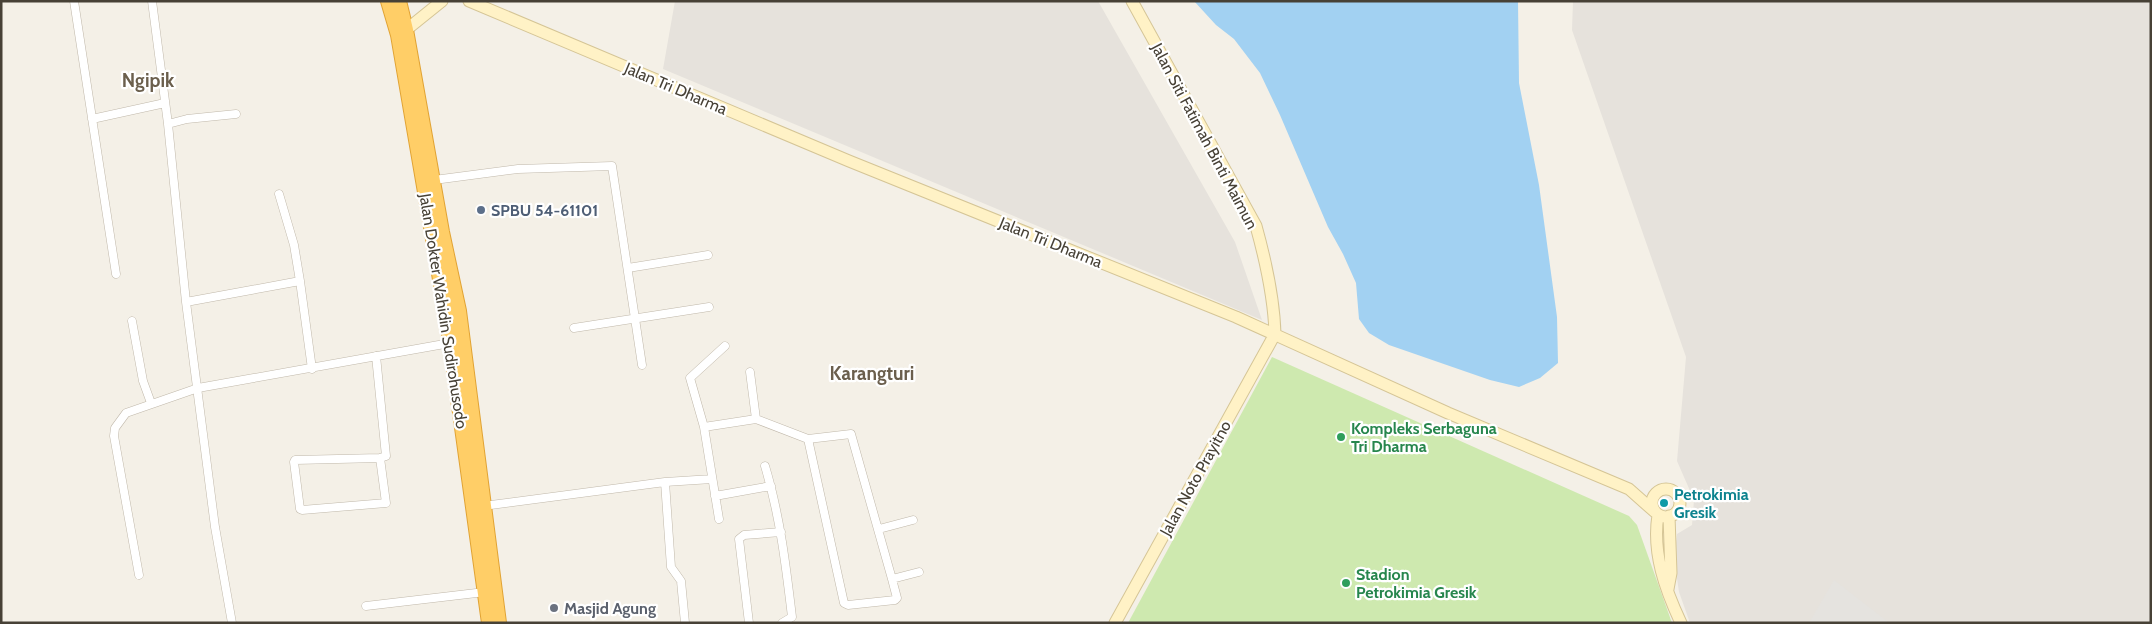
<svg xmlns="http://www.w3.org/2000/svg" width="2152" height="624" font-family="Cabin,sans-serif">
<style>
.industrial{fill:#e6e2dc}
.green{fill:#cee9af}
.parking{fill:#e5e3df}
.water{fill:#a2d1f2}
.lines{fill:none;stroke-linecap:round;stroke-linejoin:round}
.street-casing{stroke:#c0b8aa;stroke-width:9}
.secondary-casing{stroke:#d5c596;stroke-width:13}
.highway-casing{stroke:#e1a334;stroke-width:16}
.street{stroke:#fff;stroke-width:8}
.secondary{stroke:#fff2c6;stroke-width:11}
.highway{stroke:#ffce67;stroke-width:14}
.service-dot{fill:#5c6f8a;stroke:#fff;stroke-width:2}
.leisure-dot{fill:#2e9e5b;stroke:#fff;stroke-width:2}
.culture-dot{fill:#0f9aa8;stroke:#fff;stroke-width:2}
.worship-dot{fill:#6b7280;stroke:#fff;stroke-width:2}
.labels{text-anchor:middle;stroke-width:4.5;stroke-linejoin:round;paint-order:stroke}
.street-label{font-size:16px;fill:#474136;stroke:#fff}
.service-label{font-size:16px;font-weight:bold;fill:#4e5e75;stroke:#fff;text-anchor:start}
.leisure-label{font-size:16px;font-weight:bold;fill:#27864d;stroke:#fff;text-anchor:start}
.culture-label{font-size:16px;font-weight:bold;fill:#0d838f;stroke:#fff;text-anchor:start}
.worship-label{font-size:16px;font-weight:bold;fill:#5b616d;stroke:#fff;text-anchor:start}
.quarter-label{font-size:19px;font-weight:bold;fill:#6b5f4d;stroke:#fff}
</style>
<rect width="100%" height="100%" fill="#f4f0e7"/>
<path class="industrial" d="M675 1H1098L1235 242 1262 320 663 69Z
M1573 1H2151V623H1690L1679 592 1674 558 1677 534 1692 525 1694 500 1677 461 1686 357 1572 30Z"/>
<path class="green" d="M1272 357 1629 516 1637 525 1672 623H1128Z"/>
<path class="parking" d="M1834 580 1887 621 1886 623H1809Z"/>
<path class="water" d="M1194 1H1518L1519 83 1539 185 1557 317 1558 363 1540 378 1519 387 1490 380 1389 345 1369 333 1359 319 1356 283 1343 254 1328 227 1280 115 1260 73 1234 39 1216 25Z"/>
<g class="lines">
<g class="street-casing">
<path id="street" d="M74 1 116 274
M152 1 168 124 186 302 215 527 232 623
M92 119 165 103
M168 124 187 119 236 114
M434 180 518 169 612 166 642 365
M279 194 294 245 300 281
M628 268 708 255
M186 302 300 281 312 369
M132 321 143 381 151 403
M574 328 709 307
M376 356 386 456 380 458 295 460 294 462 300 509 302 510 386 503 380 458
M750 372 756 419
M704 427 756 419 808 439 851 434 892 579 897 598 895 600 848 605 844 603 808 439
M765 466C780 516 786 566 792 617L782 623
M715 496 771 486
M483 506 665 482
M719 519 704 427 690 378 725 346
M879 529 913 520
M139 575 114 436 115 428 126 413 198 388 450 343
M892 579 919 572
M366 606 485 592
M685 623 681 581 671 567 665 482 712 479
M749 623 739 539 744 535 781 532"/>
</g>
<g class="secondary-casing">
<path id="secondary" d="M469 1 849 161 1236 317 1448 413 1629 489 1655 512
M406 30 442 1
M1652 503a14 14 0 1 1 28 0a14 14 0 1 1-28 0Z
M1658 515C1652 553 1665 589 1681 623
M1668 589 1671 573 1669 516
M1115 623 1275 334C1274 297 1266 262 1256 226L1132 1"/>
</g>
<g class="highway-casing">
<path id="highway" d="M388 1 398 35 448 326 489 623
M399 1 406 30 442 232 459 311 499 623"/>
</g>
<use href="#street" class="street"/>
<use href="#secondary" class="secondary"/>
<use href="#highway" class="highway"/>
</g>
<circle class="service-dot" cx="481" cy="210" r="5"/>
<g class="leisure-dot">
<circle cx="1341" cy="437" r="5"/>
<circle cx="1346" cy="583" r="5"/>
</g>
<circle class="culture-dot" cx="1664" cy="503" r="5"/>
<circle class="worship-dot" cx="554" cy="608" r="5"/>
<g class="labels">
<g class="street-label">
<text transform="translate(676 88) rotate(23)" y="6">Jalan Tri Dharma</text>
<text transform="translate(1205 136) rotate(62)" y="6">Jalan Siti Fatimah Binti Maimun</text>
<text transform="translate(1051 242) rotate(22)" y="6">Jalan Tri Dharma</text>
<text transform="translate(444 311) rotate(81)" y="6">Jalan Dokter Wahidin Sudirohusodo</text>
<text transform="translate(1195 478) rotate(-61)" y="6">Jalan Noto Prayitno</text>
</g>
<g class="service-label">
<text x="491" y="216">SPBU 54-61101</text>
</g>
<g class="leisure-label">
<text x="1351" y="434">Kompleks Serbaguna<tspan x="1351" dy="18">Tri Dharma</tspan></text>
<text x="1356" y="580">Stadion<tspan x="1356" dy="18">Petrokimia Gresik</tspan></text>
</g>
<g class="culture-label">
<text x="1674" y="500">Petrokimia<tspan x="1674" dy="18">Gresik</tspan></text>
</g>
<g class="worship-label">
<text x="564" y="614">Masjid Agung</text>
</g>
<g class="quarter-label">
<text x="148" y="87">Ngipik</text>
<text x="872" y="380">Karangturi</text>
</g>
</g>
<rect width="2152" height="624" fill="none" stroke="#474136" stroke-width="5"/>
</svg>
